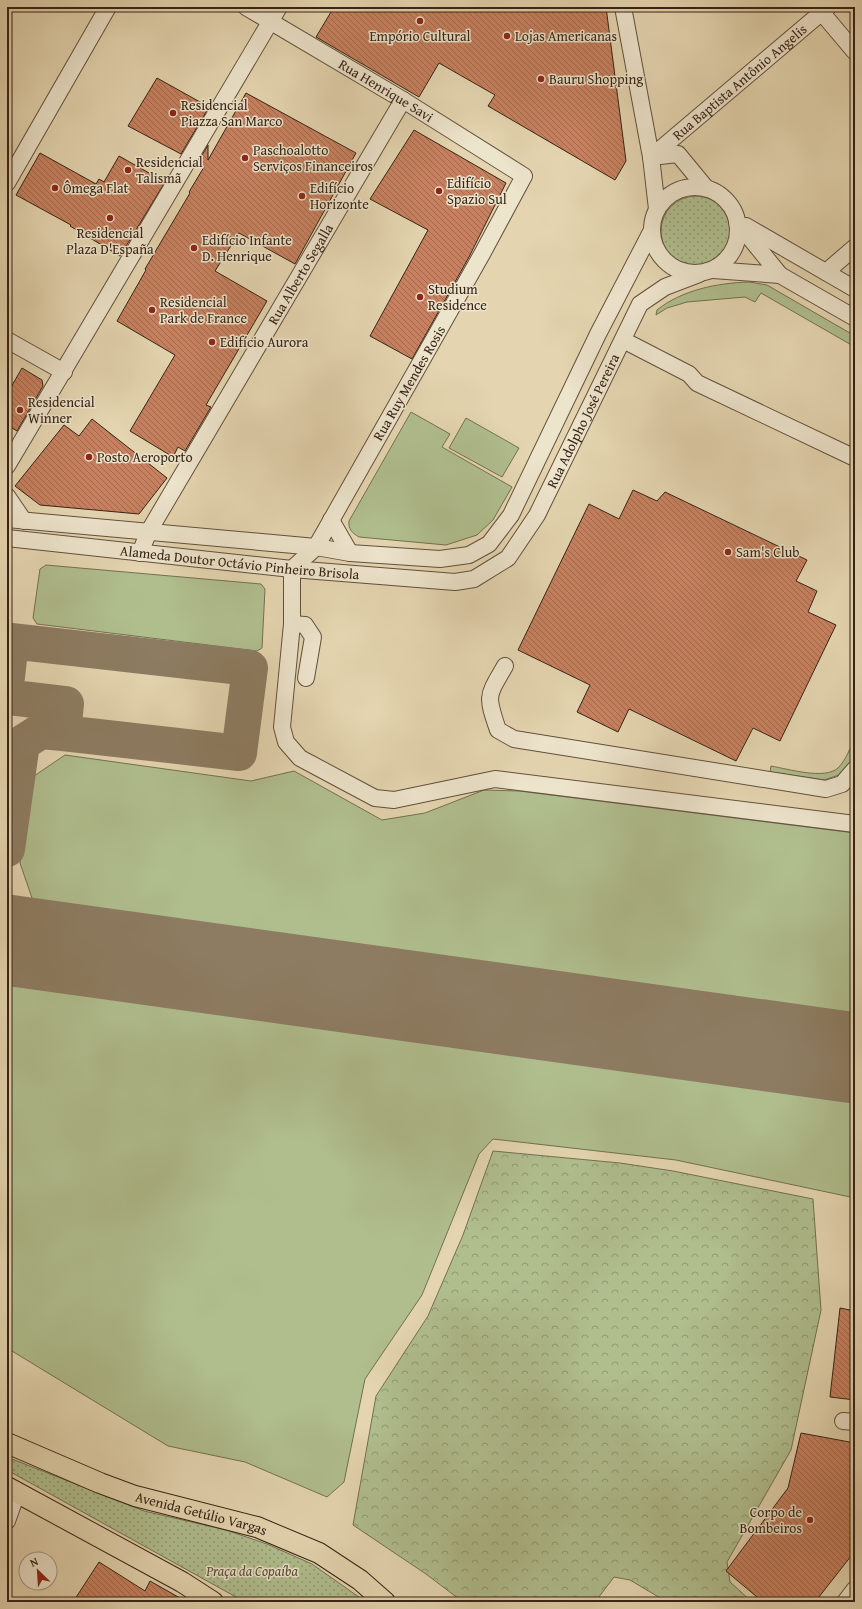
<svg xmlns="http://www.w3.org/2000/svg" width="862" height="1609" font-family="'Gentium Book Plus',serif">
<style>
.green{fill:#b0be8e;stroke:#737052}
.forest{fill:url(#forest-crowns);stroke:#737052}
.park{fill:url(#park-dots);stroke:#737052}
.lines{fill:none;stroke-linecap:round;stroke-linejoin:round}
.taxiway{stroke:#8d7c62;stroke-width:36}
.runway{stroke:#8d7c62;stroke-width:91}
.building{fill:url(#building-back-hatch);stroke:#362315}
.minor-casing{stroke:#62503c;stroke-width:18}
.major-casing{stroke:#362315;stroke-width:22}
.minor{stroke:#ede4cc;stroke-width:16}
.major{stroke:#e4d5b0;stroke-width:20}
.poi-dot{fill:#8f2418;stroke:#ede4cc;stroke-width:1.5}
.labels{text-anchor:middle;stroke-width:3;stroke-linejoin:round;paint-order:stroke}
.poi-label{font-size:14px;fill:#362315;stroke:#ede4cc;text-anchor:start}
.street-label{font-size:14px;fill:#362315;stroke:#ede4cc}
.park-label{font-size:14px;font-style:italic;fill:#544a33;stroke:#ede4cc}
</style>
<defs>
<pattern id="forest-crowns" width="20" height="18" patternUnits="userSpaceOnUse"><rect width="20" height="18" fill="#b0be8e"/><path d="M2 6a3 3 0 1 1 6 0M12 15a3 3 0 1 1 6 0" fill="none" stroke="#909a73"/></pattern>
<pattern id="park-dots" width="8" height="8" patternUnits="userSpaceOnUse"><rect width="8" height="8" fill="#b0be8e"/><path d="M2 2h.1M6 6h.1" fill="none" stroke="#909a73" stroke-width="1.8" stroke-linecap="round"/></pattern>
<pattern id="building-back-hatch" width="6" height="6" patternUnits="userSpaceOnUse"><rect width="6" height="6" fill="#c78160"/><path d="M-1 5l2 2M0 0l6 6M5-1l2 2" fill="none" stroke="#a2694e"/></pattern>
</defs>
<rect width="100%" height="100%" fill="#e4d5b0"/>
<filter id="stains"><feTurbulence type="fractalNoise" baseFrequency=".005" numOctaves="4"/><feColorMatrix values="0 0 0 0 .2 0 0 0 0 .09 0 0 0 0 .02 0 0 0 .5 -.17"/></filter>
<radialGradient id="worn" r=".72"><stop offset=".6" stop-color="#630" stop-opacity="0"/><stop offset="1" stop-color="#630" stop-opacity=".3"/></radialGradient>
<path class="green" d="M749 282 767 285 855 336V347L761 293 755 302 745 297 687 302 667 308 656 315 657 310C682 290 717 283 749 282Z
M411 412 450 434 442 447 512 487 493 520 477 535 446 545 359 537C352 533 348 529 349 521Z
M466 418 519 448 502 477 449 448Z
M46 565 261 584 265 589 262 648 257 651 37 624 33 618 40 569Z
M855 738V755L842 774 824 780 770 772 771 766C788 769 825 780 838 768 846 760 850 748 855 738Z
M65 755 251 781 294 771 382 820 425 813 484 790 519 791 855 833V1017L52 914 32 898 20 863 31 778Z
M7 985 855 1098V1198L676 1160 493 1139 479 1154 422 1295 365 1379 344 1482 327 1497 245 1462 168 1446 7 1348Z"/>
<path class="forest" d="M493 1151 620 1163 673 1171 813 1199 821 1310 791 1450 727 1562 730 1582 752 1602H667L630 1580 614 1577 595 1602H463L426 1574 353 1525 376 1396 428 1316 463 1235Z"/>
<path class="park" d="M661 231a35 35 0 1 1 70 0a35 35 0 1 1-70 0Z
M7 1457 144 1511 226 1530 267 1544 312 1564 366 1602H245L7 1470Z"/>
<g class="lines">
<path class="taxiway" d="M7 677 11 641 250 668 239 753 63 733 66 704 7 697
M7 849 22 743 41 731 63 733
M7 913 29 943"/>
<path class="runway" d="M7 940 855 1058"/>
</g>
<path class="building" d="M334 7H606L626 161 615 180 488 106 495 95 439 63 419 97 316 37Z
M157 78 209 107 181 154 128 126Z
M246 93 356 153 295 264 239 233 215 271 267 301 206 405 211 407 185 451 178 447 173 457 130 431 175 355 117 321 146 270 145 269 190 193 189 192 204 167 197 164 208 145V160Z
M414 130 506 183 469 257 412 359 370 336 428 230 370 199Z
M40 153 96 184 99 179 104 182 119 156 165 182 120 256 70 226 71 225 16 195Z
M22 368 42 380 43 386 17 431 7 425V394Z
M92 419 167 478 139 514 40 505 15 486 64 425 79 436Z
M633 490 657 501 665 492 807 560 796 581 817 591 808 612 836 625 780 741 753 728 736 761 629 709 618 732 577 712 590 685 518 650 589 504 619 519Z
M840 1308 855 1311V1400L830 1397Z
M801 1433 855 1443V1551L815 1602H763L726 1571 788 1488Z
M99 1562 145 1591 150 1581 187 1602H73Z"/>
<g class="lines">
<g class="minor-casing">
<g id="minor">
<path id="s1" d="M246 7 403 100 524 176 482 254 316 547 292 569V624L282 727 286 742 300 758 375 798 394 800 495 779 855 824"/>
<path d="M623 7 651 157 657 209"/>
<path d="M817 7 855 52"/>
<path id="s2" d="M651 157 828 7"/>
<path d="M651 157 678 154 706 188"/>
<path d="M7 183 108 7"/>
<circle cx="695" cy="230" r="43"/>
<path d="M746 226 855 289"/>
<path d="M713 270 780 275 737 222"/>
<path d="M826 272 855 247"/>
<path d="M780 275 855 318"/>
<path d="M7 340 64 372"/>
<path d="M623 340 689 374 697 383 855 458"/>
<path d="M7 466 279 7"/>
<path d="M7 496 24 521"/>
<path d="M7 519 316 547 350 553 440 559 469 555 489 544 511 515 598 334 651 232"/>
<path d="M331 520 350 553"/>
<path id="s3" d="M7 538 292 569 455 582 474 579 508 558 537 515 640 304 665 287 699 274"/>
<path id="s4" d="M140 553 149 531 403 100"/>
<path d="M292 624 305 625 313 637 306 678"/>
<path d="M505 666C487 697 486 695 498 730L514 739 826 789 842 784 855 769"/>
<path d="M843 1421 855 1422"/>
<path d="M7 1521 17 1493"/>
<path d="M845 1602 855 1589"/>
</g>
</g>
<g class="major-casing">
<g id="major">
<path id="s5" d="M7 1443 100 1483 135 1496 257 1527 319 1553 360 1580 385 1602"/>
<path d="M7 1487 182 1582 213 1602"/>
</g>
</g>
<use href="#minor" class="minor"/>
<use href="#major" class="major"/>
</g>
<g class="poi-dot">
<circle cx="420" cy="21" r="4"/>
<circle cx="507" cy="36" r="4"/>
<circle cx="541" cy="79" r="4"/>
<circle cx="173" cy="113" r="4"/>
<circle cx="245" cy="158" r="4"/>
<circle cx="128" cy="170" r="4"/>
<circle cx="55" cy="188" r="4"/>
<circle cx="439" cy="191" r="4"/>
<circle cx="302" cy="196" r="4"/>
<circle cx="110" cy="218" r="4"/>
<circle cx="194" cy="248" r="4"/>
<circle cx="420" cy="297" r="4"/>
<circle cx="152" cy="310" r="4"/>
<circle cx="212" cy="342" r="4"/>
<circle cx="20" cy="410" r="4"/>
<circle cx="89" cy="457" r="4"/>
<circle cx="728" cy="552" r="4"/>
<circle cx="810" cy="1520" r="4"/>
</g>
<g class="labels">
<g class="poi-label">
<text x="420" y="41" text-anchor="middle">Empório Cultural</text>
<text x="515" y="41">Lojas Americanas</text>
<text x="549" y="84">Bauru Shopping</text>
<text x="181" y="110">Residencial<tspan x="181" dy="16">Piazza San Marco</tspan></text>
<text x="253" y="155">Paschoalotto<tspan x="253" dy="16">Serviços Financeiros</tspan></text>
<text x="136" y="167">Residencial<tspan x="136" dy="16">Talismã</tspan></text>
<text x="447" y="188">Edifício<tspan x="447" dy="16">Spazio Sul</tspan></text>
<text x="63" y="193">Ômega Flat</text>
<text x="310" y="193">Edifício<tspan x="310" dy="16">Horizonte</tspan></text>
<text x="110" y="238" text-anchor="middle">Residencial<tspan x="110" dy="16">Plaza D'España</tspan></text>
<text x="202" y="245">Edifício Infante<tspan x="202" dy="16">D. Henrique</tspan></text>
<text x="428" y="294">Studium<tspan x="428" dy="16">Residence</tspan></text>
<text x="160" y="307">Residencial<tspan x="160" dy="16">Park de France</tspan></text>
<text x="220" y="347">Edifício Aurora</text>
<text x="28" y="407">Residencial<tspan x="28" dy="16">Winner</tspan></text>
<text x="97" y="462">Posto Aeroporto</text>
<text x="736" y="557">Sam's Club</text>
<text x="802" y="1517" text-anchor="end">Corpo de<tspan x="802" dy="16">Bombeiros</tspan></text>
</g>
<g class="street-label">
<text dy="5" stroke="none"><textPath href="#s2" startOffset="116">Rua Baptista Antônio Angelis</textPath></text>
<text dy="5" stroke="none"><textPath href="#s1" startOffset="163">Rua Henrique Savi</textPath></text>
<text dy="5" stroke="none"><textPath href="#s4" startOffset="322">Rua Alberto Segalla</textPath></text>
<text transform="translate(409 383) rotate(-60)" y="5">Rua Ruy Mendes Rosis</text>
<text dy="5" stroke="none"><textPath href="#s3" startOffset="666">Rua Adolpho José Pereira</textPath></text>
<text dy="5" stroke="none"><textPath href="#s3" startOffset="234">Alameda Doutor Octávio Pinheiro Brisola</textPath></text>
<text dy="5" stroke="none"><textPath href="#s5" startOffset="207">Avenida Getúlio Vargas</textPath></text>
</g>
<g class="park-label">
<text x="252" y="1576">Praça da Copaíba</text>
</g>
</g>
<rect width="862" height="1609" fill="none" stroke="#e4d5b0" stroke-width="24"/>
<rect x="8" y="8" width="846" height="1593" fill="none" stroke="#362315" stroke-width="2"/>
<rect x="12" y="12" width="838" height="1585" fill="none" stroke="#362315"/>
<g transform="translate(38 1571) rotate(335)"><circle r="19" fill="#ede4cc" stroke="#a49783"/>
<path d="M0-3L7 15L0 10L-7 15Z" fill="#8f2418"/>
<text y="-6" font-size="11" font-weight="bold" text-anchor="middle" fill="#362315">N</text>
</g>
<rect width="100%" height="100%" filter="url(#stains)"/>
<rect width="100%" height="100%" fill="url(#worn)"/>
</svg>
